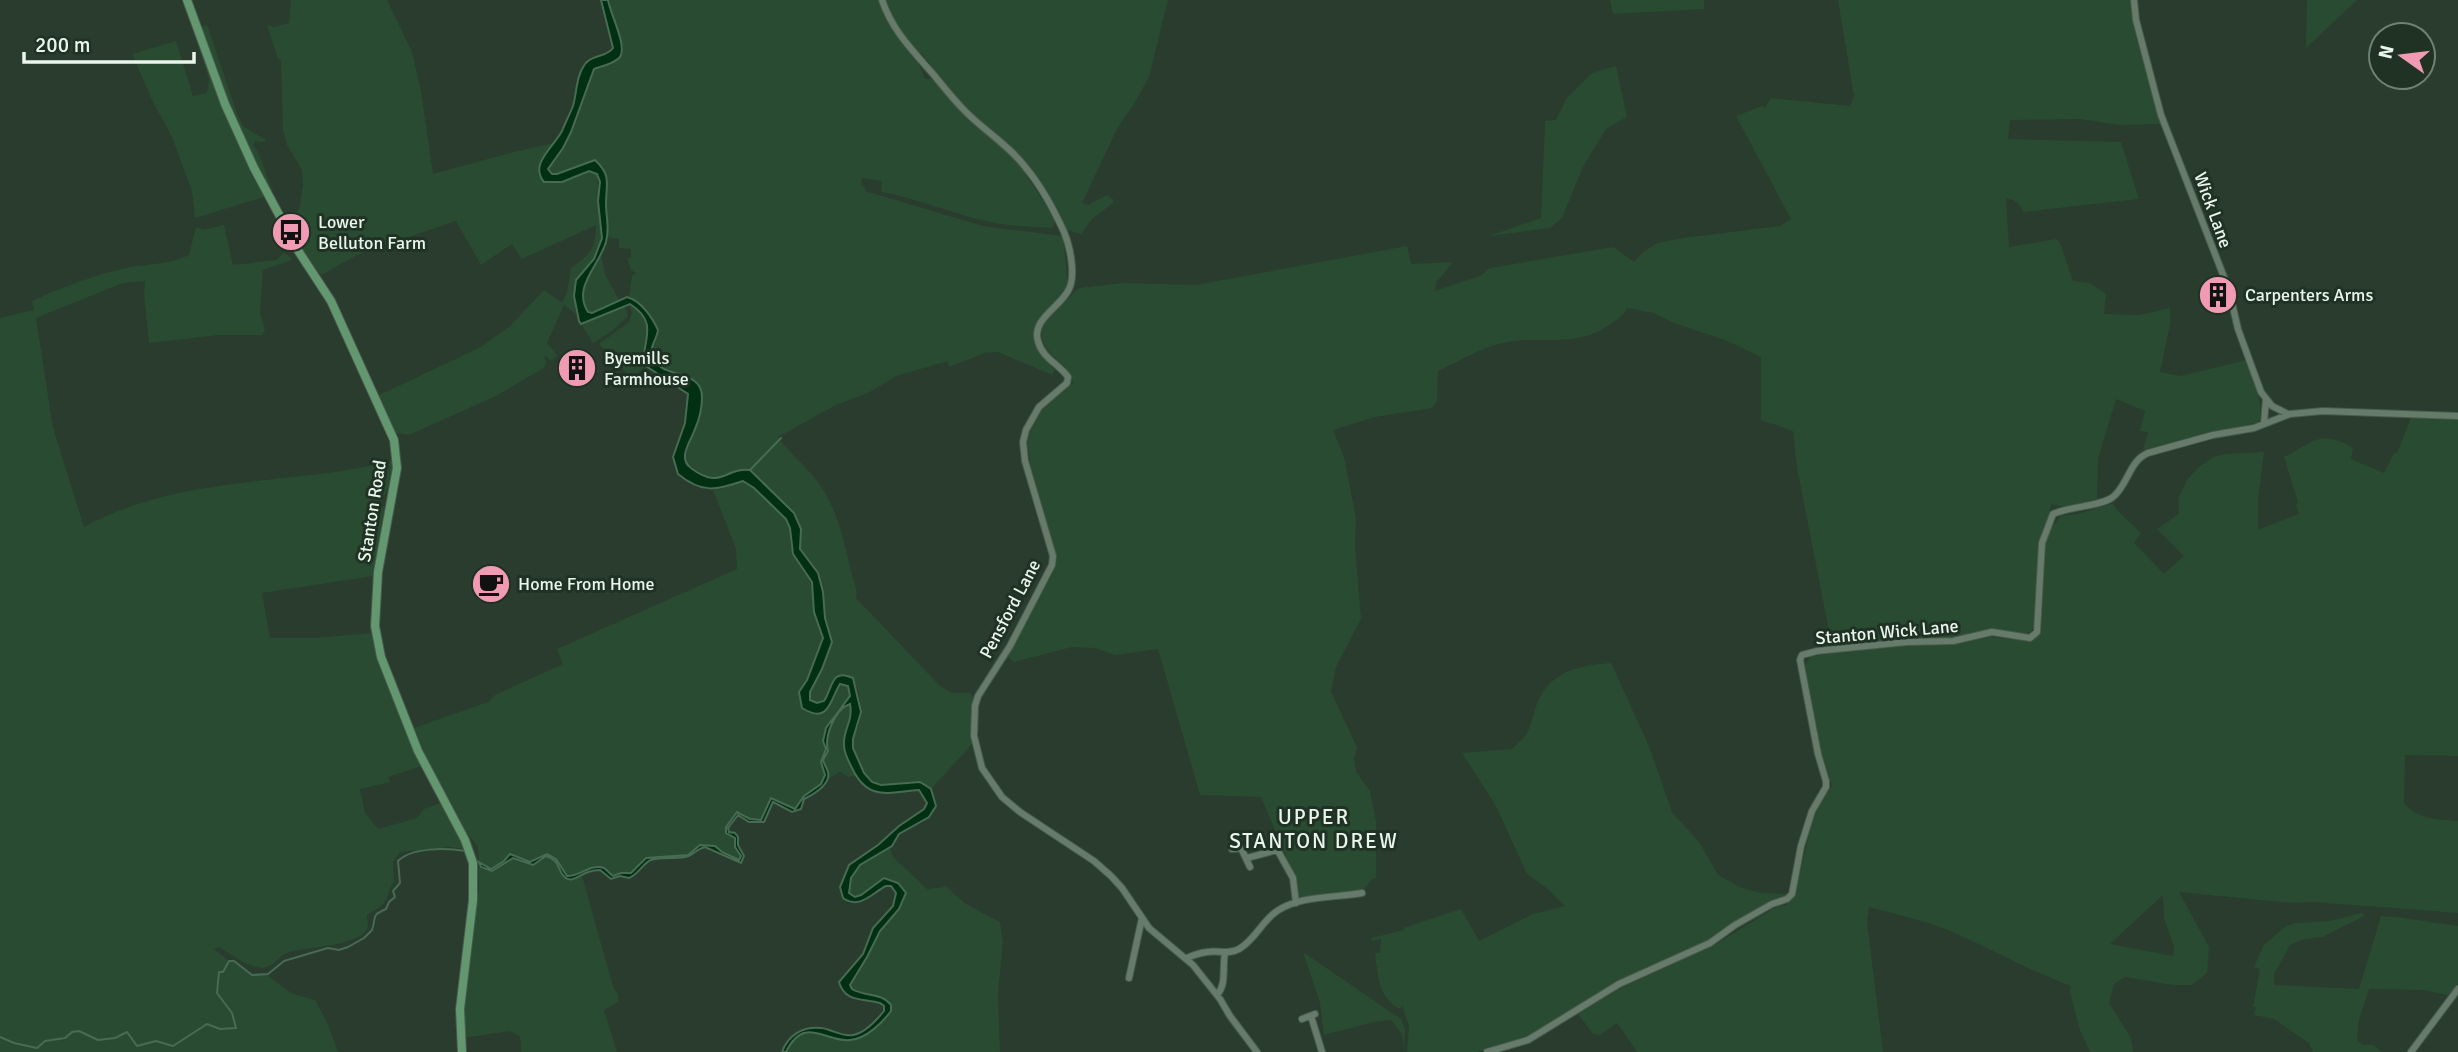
<svg xmlns="http://www.w3.org/2000/svg" width="2458" height="1052" font-family="Signika,sans-serif">
<style>
.green{fill:#294b31;fill-rule:evenodd}
.water{fill:#023013;stroke:#486b54;stroke-width:2}
.lines{fill:none;stroke-linecap:round;stroke-linejoin:round}
.stream{stroke:#486b54;stroke-width:2}
.minor-casing{stroke:#495a4d;stroke-width:8}
.major-casing{stroke:#495a4d;stroke-width:10}
.minor{stroke:#667b6a;stroke-width:6}
.major{stroke:#62976f;stroke-width:8}
.labels{text-anchor:middle;stroke-width:6;stroke-linejoin:round;paint-order:stroke}
.street-label{font-size:18px;fill:#eaf6ec;stroke:#1f3223}
.poi-label{font-size:18px;fill:#eaf6ec;stroke:#1f3223;text-anchor:start}
.quarter-label{font-size:21px;letter-spacing:2px;fill:#eaf6ec;stroke:#1f3223}
</style>
<rect width="100%" height="100%" fill="#293c2d"/>
<path class="green" d="M291 0H387L412 52 421 91 433 174 517 151 555 143 542 158 538 175 544 182H562L589 171 597 174 602 238 594 259 576 280 574 296 576 314 564 305 547 343 558 356 550 361 546 356 544 357 546 362 544 368 496 396 409 435 396 433 377 396 481 347 510 326 544 290 562 303 567 292 571 268C591 253 595 251 596 225L522 259 512 244 481 265 456 221 359 254 321 275 306 255 290 227 300 206 303 184 302 170 287 145 283 131 281 60 278 59 267 25 274 27 289 23Z
M608 0H1168L1149 77 1134 104 1118 127 1082 203 1088 205 1107 195 1113 199V203L1092 219 1081 234 1067 230 1045 191 1028 165 963 104 921 53 916 58 925 79H933L1022 168 1056 221 1052 228C1028 227 1004 226 981 220 948 212 916 198 881 192L882 181 862 178 861 186 865 187V191L983 226 1063 236 1068 285C1043 320 1016 329 1055 370L1052 375 998 352 985 353 949 367 948 361 896 376 870 392 836 405 778 437C788 452 803 463 814 477 835 502 843 536 850 567 852 578 858 587 856 598L940 686 952 693H970L973 697V743L931 789C901 766 881 808 858 761 855 754 852 748 853 741 854 731 853 739 857 731 863 714 861 694 853 678L847 675 821 703H817L810 700V692L822 669 832 642 825 618 818 574 800 548 801 534 791 509 770 491 761 479 742 469 729 476 710 479 686 463C683 447 702 415 702 393 694 370 664 377 651 354 652 347 657 339 657 332 657 318 640 303 629 297L632 276 636 273 631 270 627 259 631 256V249L619 248V239L607 237C609 224 606 215 606 202 606 189 607 180 603 167L584 163 571 170 552 174 548 169 563 148 571 132 594 69 611 63 623 53C623 35 611 18 608 0Z
M1610 0H1704V9L1613 14Z
M1838 0H2131L2135 30 2162 124 2120 125 2080 119 2010 120 2008 139 2121 142 2139 199 2023 212C2020 203 2015 200 2006 198L2009 247 2056 239 2060 243 2073 281 2090 283 2106 294 2104 314 2139 315 2170 308V324L2160 372 2181 376 2246 360C2252 378 2265 404 2259 422L2147 449 2143 450 2148 432 2140 431 2145 411 2116 399 2098 459 2097 499 2064 507 2051 504 2035 626 2030 632 2022 634 1991 629 1954 639 1912 638 1832 646 1797 468 1793 431 1761 420V357L1725 340 1674 323 1654 313 1627 308C1623 317 1616 320 1608 326 1571 351 1531 332 1492 346 1474 352 1456 363 1438 371L1437 402 1432 408 1375 417 1333 430 1344 457 1356 519 1355 546 1361 619 1336 667 1331 692 1357 747 1354 758 1356 772 1370 791 1376 821V878H1373L1364 889 1299 898 1298 884 1261 797 1200 795 1158 649 1115 655 1095 648 1072 647 1014 662 1007 656C1017 638 1025 620 1035 602 1043 587 1056 575 1057 557L1031 467 1027 443 1030 432 1042 409 1073 383C1071 377 1069 372 1065 367 1053 355 1034 343 1045 323L1074 292 1079 288 1123 283 1196 285 1407 246 1411 264 1453 262 1436 283 1435 291 1480 276 1490 268 1614 247 1634 262 1643 252 1657 243 1683 238 1780 226 1791 219 1736 116 1762 106 1765 108 1771 98 1850 106 1854 96Z
M2307 0H2357L2306 48Z
M207 25 238 116 243 126 266 140 265 142 255 141 253 145C263 158 265 175 273 191L264 197 195 218 192 191 172 137 153 102 132 54 176 41 193 96 207 93 209 79 193 29Z
M1616 66 1627 117 1606 129 1583 167 1562 218 1550 228 1489 236 1541 218 1545 121 1556 120 1567 98 1592 73Z
M224 225 233 265 277 260 283 253 289 256 292 260 263 270 260 313 265 330 262 335H219L149 343 144 294 145 281 123 283 36 318 53 428 84 527C160 485 250 483 335 472 354 469 373 465 393 461L392 479 381 503 384 507 373 576 262 593 270 638H315L372 633 377 659 421 766 388 777 390 782 360 789 365 813 378 829 417 818 424 809 440 803 466 849 450 847 400 852 393 862 394 882C388 888 389 897 383 904 379 909 372 911 367 915 367 918 368 922 368 926 364 946 306 947 289 952 280 954 274 967 263 968 248 968 231 954 219 947L214 949 229 961H234L252 975 268 974V976L293 994 315 1000 327 1022 338 1052H0V318L34 310 32 301C62 287 97 274 130 267 151 264 170 264 189 255L196 227 204 230Z
M601 254 605 274 619 300 589 313C574 293 592 273 601 254Z
M629 305C653 314 649 340 642 361L646 366 631 378 599 344 629 322 632 312Z
M623 307 626 309 628 316 612 331 593 343 581 324Z
M2411 418 2458 420V756L2405 755 2404 803C2418 820 2438 819 2458 821V913L2313 902 2291 903 2179 892 2209 947 2207 973 2192 985H2173L2125 977 2114 984 2109 1003 2131 1038 2133 1052H2090L2080 1030 2070 992 2071 986C2032 972 1995 951 1957 934 1929 921 1898 915 1869 907L1867 922 1883 1052H1637L1617 1023 1600 1035 1593 1034 1578 1014 1619 989 1713 946 1776 907 1786 905 1795 896 1810 830 1819 805 1832 786 1821 750 1805 665 1811 656 1916 644H1958L1990 637 2028 641 2038 636 2041 631 2046 542 2050 530 2061 516 2078 514 2113 503 2116 509 2141 533 2134 543 2164 574 2184 556 2157 529 2179 514 2178 499 2188 479 2200 466 2213 457 2226 454 2264 452 2258 500V530L2299 514 2296 505 2298 502 2284 457C2316 441 2320 429 2353 448L2351 459 2384 473 2394 453H2397ZM2163 895 2164 918 2174 947 2173 956 2110 944Z
M743 481C758 491 777 506 787 521 792 530 789 538 791 547 794 561 804 568 810 580 814 586 812 594 813 601 816 612 823 626 823 637 821 662 795 684 802 708L814 713 835 698 839 685 846 684 849 688V699L839 708 827 726 823 741 826 749 821 762C828 784 821 782 805 795 801 799 800 805 795 809L773 799 767 805 761 820 750 819 740 812 726 827 727 834 735 838V847L741 856 739 860C726 856 717 848 704 844L688 855 647 858 631 873H621L613 876C610 873 607 870 603 868 591 863 579 877 567 876L556 859 547 854 530 862 511 854 504 861 488 869 479 862 478 846 463 829 438 786 414 728 488 702 495 695 563 664 557 649 737 569 736 549 713 490 721 489Z
M1611 663 1649 746 1672 812 1699 842 1718 875 1742 888 1762 893 1789 894 1706 943 1616 982 1525 1038 1477 1052H1407L1409 1026 1402 1005 1400 1009C1378 998 1378 976 1375 953H1380L1381 939 1372 941 1371 938 1404 930V928L1461 909 1479 941 1533 914 1565 906 1549 890 1527 874 1496 806 1462 753 1512 749C1517 744 1523 739 1527 733 1533 722 1534 708 1540 697 1554 670 1583 665 1611 663Z
M851 703C852 718 846 724 845 737 843 751 850 764 856 776L848 777 840 772 828 779 827 770 823 760 828 751C823 735 836 709 851 703Z
M890 848 893 857 927 889 945 887 944 885 966 904 1000 922 1003 942 998 993 1000 1052H786C802 1020 824 1036 850 1040L873 1029 890 1002C877 994 862 997 850 987L851 982 867 957 880 931 903 903 905 891 884 878 858 896 850 894C845 871 871 855 890 848Z
M546 856 553 859 562 875 574 880 582 876 613 986 618 995V1002L604 1010 617 1052H521L520 1036 510 1031 463 1038 466 977 479 889 478 868 492 871 513 858C532 865 530 864 546 856Z
M2361 913 2366 915 2323 937 2304 939 2290 945 2274 974V985L2359 989 2381 916C2407 917 2432 923 2458 926V984L2448 995 2423 990 2369 989 2359 1019 2357 1040 2363 1045H2374L2382 1052H2313L2309 1043 2274 1019 2254 1015 2256 1007H2253L2260 969 2254 967 2263 946 2286 926 2296 923 2330 921Z
M1303 952 1401 1019 1405 1029 1404 1048 1402 1034 1391 1020 1374 1022 1324 1035 1320 1003Z"/>
<path class="water" d="M601 0H608C610 14 629 48 619 58 613 64 602 66 594 69L571 132 563 148 548 169 552 174H557L595 160C612 176 606 184 606 204 606 220 610 225 606 242 599 266 572 287 588 312L592 313 627 297C641 301 652 317 658 330 657 339 649 347 652 356 660 380 702 368 702 397 702 407 699 420 695 429 691 441 677 458 691 468 721 491 725 467 750 470L794 513 801 529 800 549 818 573 823 592 825 618 832 642 822 669 810 692V700L817 703 824 701C833 687 831 668 853 678L861 712 853 739V748L864 773 872 782 881 785 920 782 931 789 936 806 929 817 899 834 892 846 860 865 851 878 849 893 855 897 861 895 884 878 898 883 906 893 899 909 880 931 867 957 850 985 852 989C865 997 881 992 891 1005V1011C882 1023 866 1039 850 1040 826 1043 804 1014 786 1052H782C788 1035 803 1026 821 1028 832 1029 841 1037 853 1035 865 1033 876 1021 884 1011V1006L880 1003C864 998 845 1003 839 982L863 954 873 928 893 906 896 893 891 886H886C872 893 860 910 843 898L840 887 849 865 878 845 899 826 924 809 927 803 919 790C889 792 868 802 852 768 848 760 843 751 844 741 845 727 853 720 850 704 835 709 824 736 828 751L823 760C824 764 827 768 828 772 831 784 814 794 804 799L801 809 792 812 773 802 764 822H749L738 815 728 828 729 832 735 833 738 837V845L744 856 741 863 705 847C696 849 693 856 685 857 673 859 662 857 651 860 643 863 639 874 629 878L620 876 611 879 600 870C598 870 591 871 588 872 579 875 570 886 562 874 557 865 557 859 546 856L533 865 513 858 492 871 481 867 479 862 491 869 504 861 510 854 530 862 547 854 556 859 567 876C579 877 591 863 604 868 607 870 610 874 613 876L621 873H631L646 858 688 855 700 845 715 846 722 852 739 860 741 856 735 847V838L726 833V827L737 812 750 819 761 820 771 798 795 809 804 796 821 784 825 775 821 762 826 749 823 741 826 728 850 696 848 686 840 684C830 700 829 725 802 708L799 692 807 680 823 638 814 612 812 582 793 554 790 528 786 519 754 488 743 481C717 490 702 494 678 474L673 457 685 423 688 394 643 364C644 338 658 322 630 304L581 324 579 321 574 296 576 280 594 259 602 238 598 201 600 182 597 174 589 171 562 182H544C529 164 553 148 562 131 565 123 570 114 573 106 577 92 576 76 585 64 592 54 606 58 613 48Z"/>
<g class="lines">
<path class="stream" d="M750 470 781 438
M0 1037 14 1043 37 1048 45 1041 65 1038 72 1032 79 1031 98 1040 115 1038 127 1032 137 1046 156 1041 173 1046 207 1024 220 1029 236 1028 232 1013 217 993 219 972H223L229 961H234L252 975 268 974 284 961 321 950 328 948 339 950 348 947 364 938 372 930C377 916 370 916 386 909L389 902 395 897 393 891 400 883 398 861C412 847 447 848 465 851"/>
<g class="minor-casing">
<path id="minor" d="M882 0C892 30 912 50 933 74 943 86 953 99 964 110 983 130 1009 145 1026 168 1041 186 1054 210 1064 232 1070 246 1076 275 1069 289 1062 306 1031 319 1038 341 1042 358 1059 364 1068 377L1067 383 1039 407 1026 430 1023 442 1025 461 1053 556 1052 565 1010 646 978 696 975 706 974 736 982 768 1002 797 1020 812 1094 861 1111 876 1122 888 1149 928 1193 965 1220 999 1230 1016 1257 1052
M2134 0 2136 20 2161 115 2229 290 2238 329 2261 392 2272 406 2288 414
M2264 423 2266 399
M1232 849 1241 848 1250 867
M1247 858 1273 851H1278L1293 878 1296 903
M1187 958C1193 955 1200 953 1207 952 1219 950 1228 955 1239 949 1255 940 1262 921 1277 911 1300 895 1336 898 1362 893
M1129 978 1142 918
M1217 995C1227 984 1222 967 1225 953
M1311 1016 1322 1052
M1302 1019 1315 1014
M1487 1052 1528 1040 1619 984 1710 943 1735 925 1772 904 1787 899 1792 894 1801 846 1812 811 1826 787V781L1818 754 1800 660 1802 655 1817 651 1907 642 1953 641 1992 632 2030 638 2037 632 2042 543 2053 514C2070 506 2099 507 2113 497 2128 485 2129 461 2148 453L2213 435 2254 428 2290 414 2323 411 2458 416
M2411 1052 2458 989"/>
</g>
<g class="major-casing">
<path id="major" d="M187 0 225 104 254 168 299 252 331 301 394 440 397 468 378 572 375 626 381 657 418 751 465 840 473 863V900L460 1009 462 1052"/>
</g>
<use href="#minor" class="minor"/>
<use href="#major" class="major"/>
</g>
<defs>
<g id="bus-disc" transform="scale(2.0125)"><circle r="9.5" fill="#f19ab3" stroke="#1f3223"/><path d="M-5-6H5V4H4V6H2V4H-2V6H-4V4H-5ZM-3.5-4V0h7V-4ZM-3.5 1.2v1.5H-2V1.2ZM2 1.2v1.5H3.5V1.2Z" fill="#111"/></g>
<g id="building-disc" transform="scale(2.0125)"><circle r="9.5" fill="#f19ab3" stroke="#1f3223"/><path d="M-4-6H4V6H1V3H-1V6H-4ZM-2.5-4.3h1.7v1.8h-1.7ZM.8-4.3h1.7v1.8H.8ZM-2.5-1h1.7V.8h-1.7ZM.8-1h1.7V.8H.8Z" fill="#111"/></g>
<g id="cafe-disc" transform="scale(2.0125)"><circle r="9.5" fill="#f19ab3" stroke="#1f3223"/><path d="M-5.5-4.5H6V0H3Q3 3.5 0 3.5H-2.5Q-5.5 3.5-5.5 0ZM3-3.2v2h1.7v-2ZM-6 4.5H4V6H-6Z" fill="#111"/></g>
</defs>
<g fill-rule="evenodd">
<use href="#bus-disc" x="291" y="232"/>
<use href="#building-disc" x="2218" y="295"/>
<use href="#building-disc" x="577" y="368"/>
<use href="#cafe-disc" x="491" y="584"/>
</g>
<g class="labels">
<g class="street-label">
<text transform="translate(2213 210) rotate(70)" y="6">Wick Lane</text>
<text transform="translate(372 511) rotate(-81)" y="6">Stanton Road</text>
<text transform="translate(1010 609) rotate(-62)" y="6">Pensford Lane</text>
<text transform="translate(1887 632) rotate(-5)" y="6">Stanton Wick Lane</text>
</g>
<g class="poi-label">
<text x="318" y="228">Lower<tspan x="318" dy="21">Belluton Farm</tspan></text>
<text x="2245" y="301">Carpenters Arms</text>
<text x="604" y="364">Byemills<tspan x="604" dy="21">Farmhouse</tspan></text>
<text x="518" y="590">Home From Home</text>
</g>
<g class="quarter-label">
<text x="1314" y="824">UPPER<tspan x="1314" dy="24">STANTON DREW</tspan></text>
</g>
</g>
<g transform="translate(2402 56) rotate(284)"><circle r="33" fill="#1f3223" stroke="#708073" stroke-width="2"/>
<path d="M0-5L12 26L0 18L-12 26Z" fill="#f19ab3"/>
<text y="-10" font-size="19" font-weight="bold" text-anchor="middle" fill="#eaf6ec">N</text>
</g>
<path d="M24 52v10h170v-10" fill="none" stroke="#eaf6ec" stroke-width="3.5"/>
<text x="35" y="52" font-size="21" fill="#eaf6ec" stroke="#1f3223" stroke-width="5" paint-order="stroke">200 m</text>
</svg>
